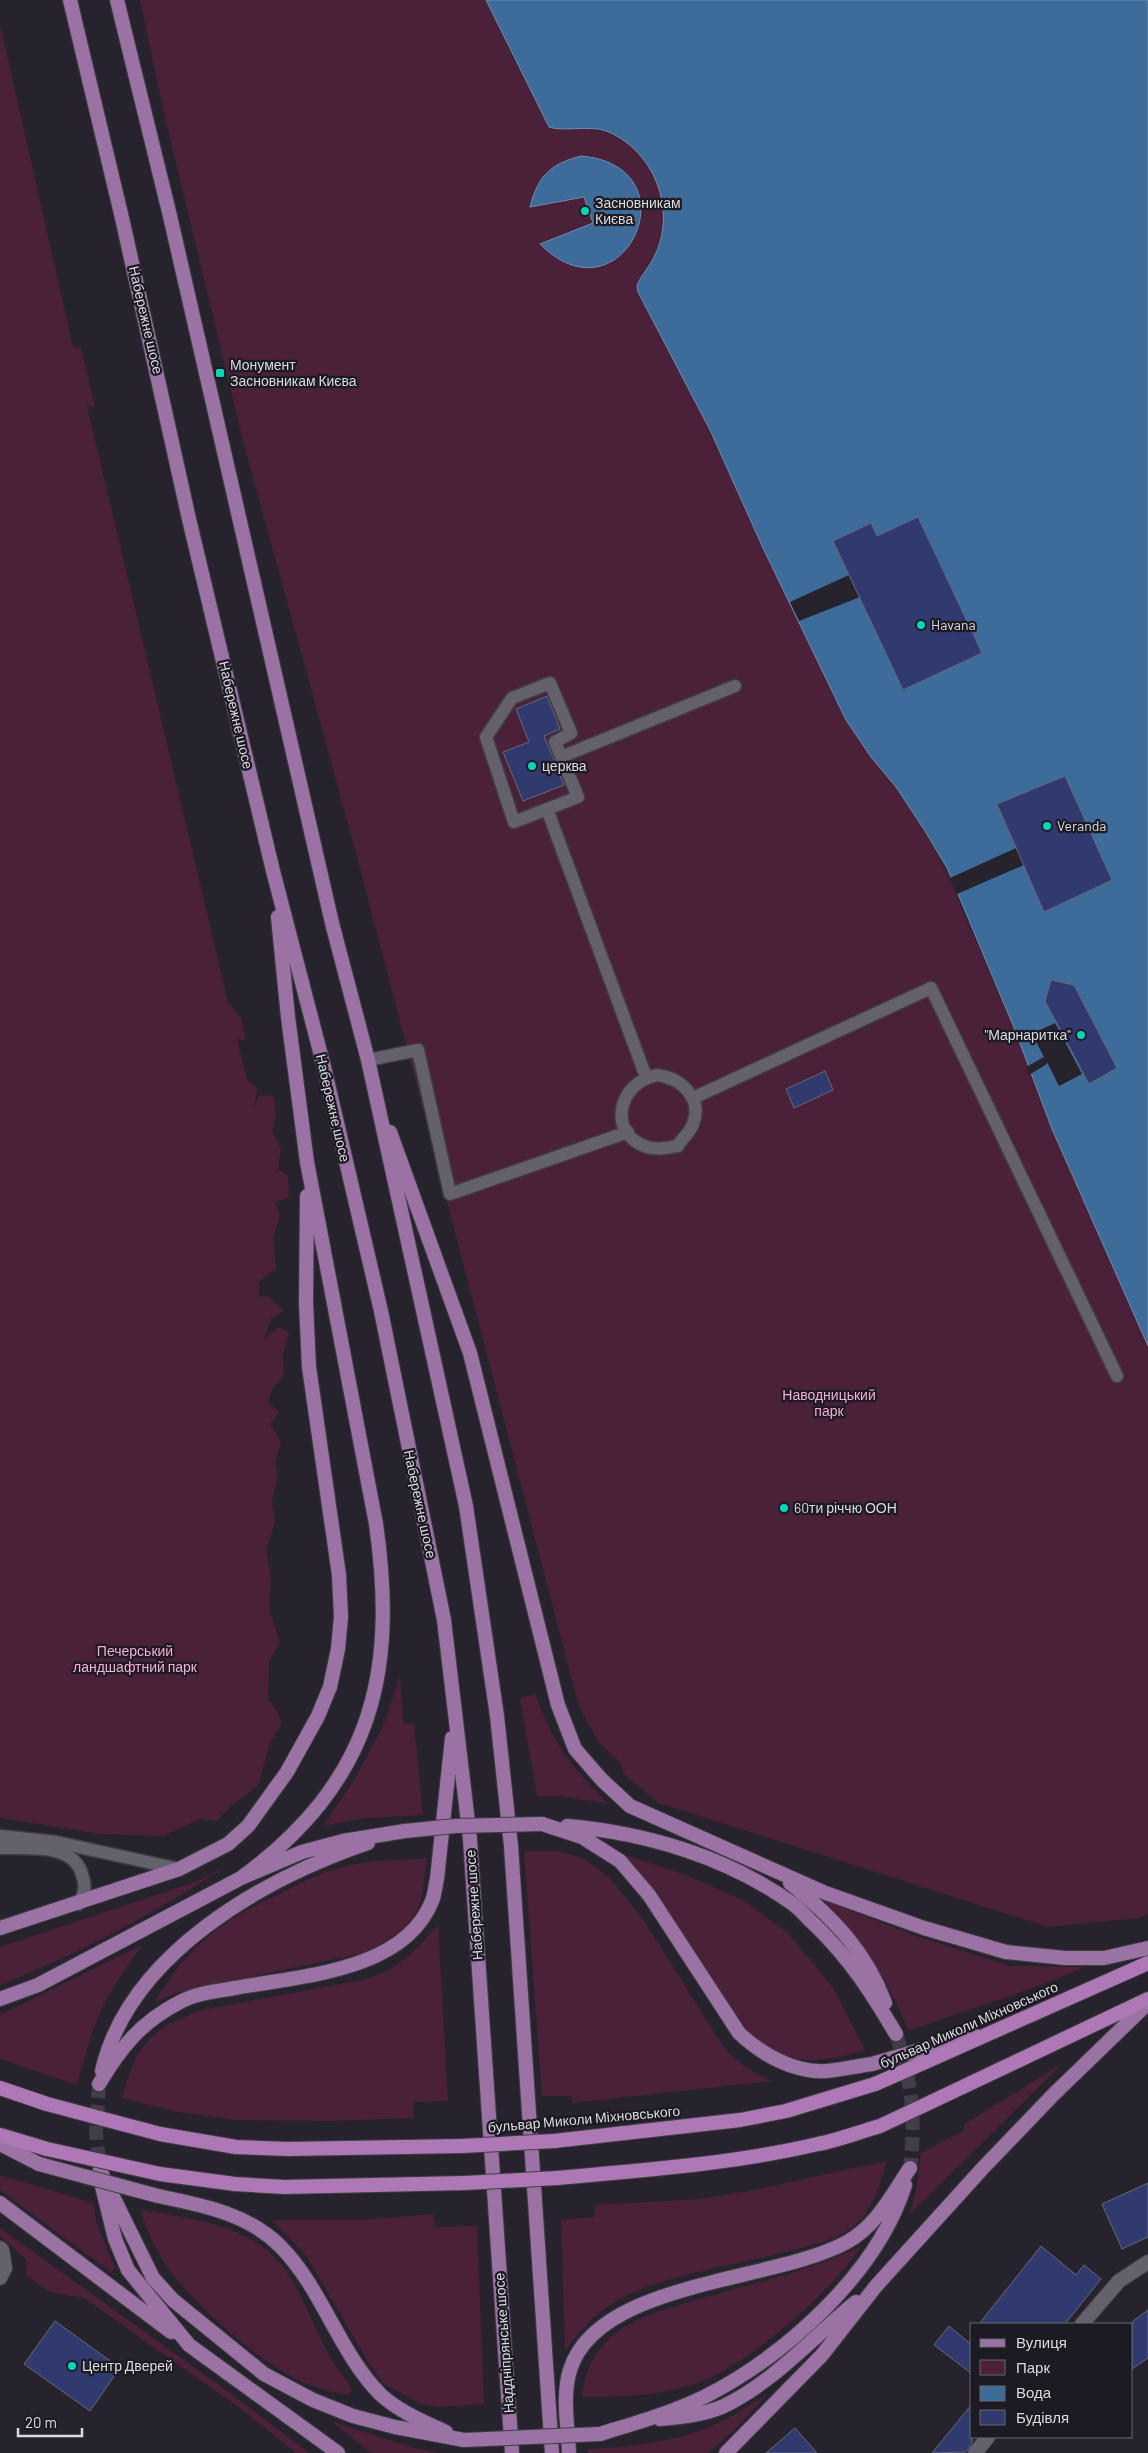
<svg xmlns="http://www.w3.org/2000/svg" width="1148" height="2453" font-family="Barlow,sans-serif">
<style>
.green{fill:#4a2138}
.water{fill:#3d6c9b;stroke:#6d8db0}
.pier{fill:#26232d}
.building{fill:#313a6f;stroke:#666974}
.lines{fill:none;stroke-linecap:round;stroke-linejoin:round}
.primary-tunnel{stroke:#413e48;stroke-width:14;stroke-dasharray:14 7;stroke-linecap:butt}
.service-casing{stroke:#403d46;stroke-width:15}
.minor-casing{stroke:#403d46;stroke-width:16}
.primary-casing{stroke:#403d46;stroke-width:16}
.trunk-casing{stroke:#403d46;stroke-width:16}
.service{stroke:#64616c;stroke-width:12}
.minor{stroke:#64616c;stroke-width:14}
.primary{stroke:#9b72a4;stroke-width:14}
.trunk{stroke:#ae78b6;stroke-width:14}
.primary-bridge-casing{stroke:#403d46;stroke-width:16;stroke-linecap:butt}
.trunk-bridge-casing{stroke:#403d46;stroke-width:16;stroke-linecap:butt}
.primary-bridge{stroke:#9b72a4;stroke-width:14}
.trunk-bridge{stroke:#ae78b6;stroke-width:14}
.poi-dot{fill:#08d5b5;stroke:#1c1a23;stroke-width:2}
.labels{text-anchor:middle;stroke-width:4.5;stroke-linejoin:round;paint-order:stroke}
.poi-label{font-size:14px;fill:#dcdae1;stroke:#1c1a23;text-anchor:start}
.street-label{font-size:14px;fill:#dcdae1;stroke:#1c1a23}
.park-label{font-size:14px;fill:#f6add3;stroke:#1c1a23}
</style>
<rect width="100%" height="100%" fill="#26232d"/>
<path class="green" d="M140 0H486L515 61 555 129C621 118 673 166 662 233 659 253 645 267 637 285L638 292C715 430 774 577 846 718 859 744 880 764 897 788 925 827 946 866 963 911L1148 1337V1914L1138 1918 1048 1927 659 1803 624 1774 620 1762 599 1743 579 1707 356 853 243 441 164 113Z
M0 24 73 347 81 348 95 407 87 406 228 1002 241 1018 246 1040 237 1039 247 1080 257 1088 254 1107 259 1096 273 1095 276 1117 272 1130 281 1149 278 1169 288 1176 289 1197 275 1202 280 1216 273 1237 276 1268 259 1282V1296L269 1297 284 1311 271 1319 263 1341 278 1327 289 1333 283 1354 284 1375 272 1389 268 1403 279 1412 270 1424 281 1442 275 1462 278 1476 272 1501 275 1522 266 1550 271 1577 269 1608 280 1643 269 1661 268 1700 275 1707 282 1723 270 1743 258 1786 232 1805 217 1821 200 1819 163 1836 101 1834 0 1818Z
M400 1676 403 1724 414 1723 423 1815 366 1818 323 1826 354 1780 384 1724Z
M535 1694C554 1745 571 1767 609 1804L559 1796H537L520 1698Z
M524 1851H560L584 1859 610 1878 645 1922 724 2048 745 2067 771 2081 573 2103 571 2096H542Z
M625 1855 683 1874 743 1900 788 1933 832 1986 865 2050C831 2061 798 2067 766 2046 742 2031 728 2001 713 1978 685 1936 658 1893 625 1855Z
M427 1858 421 1902 412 1918 402 1930 368 1952 211 1985 176 1993 155 2002C189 1943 222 1921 283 1892 302 1882 325 1871 346 1866 372 1860 400 1860 427 1858Z
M230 1864C158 1911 81 1953 0 1985V1947L198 1881Z
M823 1900 913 1935 1010 1966 1084 1967C1027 1993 967 2009 908 2031 888 1978 862 1940 823 1900Z
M438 1925 448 2101 413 2102 414 2118 331 2121 236 2120 178 2112 122 2098C136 2045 149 2029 202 2010L367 1979C401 1967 415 1951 438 1925Z
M142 1945C132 1960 121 1975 112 1990 94 2019 86 2052 77 2085L0 2059V2015Z
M1062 2064 910 2214 917 2185 921 2153 964 2130V2124Z
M887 2161C880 2183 874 2209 855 2225 836 2241 808 2246 785 2252 735 2265 646 2278 607 2307 591 2318 576 2336 565 2351L561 2220 594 2217V2205L699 2199 754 2190Z
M0 2175 93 2203 97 2224 115 2268 111 2272 0 2190Z
M140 2210C187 2218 246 2223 280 2263 300 2287 310 2319 325 2347 332 2362 343 2375 352 2389L349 2395C334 2392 319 2389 305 2383 263 2365 194 2305 168 2268 156 2251 147 2230 140 2210Z
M433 2214 435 2227 477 2226 484 2404 438 2407 421 2404 385 2385 369 2364 308 2258 272 2220H361Z
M0 2228 230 2393 309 2453H296L244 2411 84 2298 50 2292 26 2275V2259L0 2236Z
M861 2246C833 2291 743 2370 692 2385 656 2396 619 2397 582 2397 584 2370 597 2346 620 2330 640 2315 667 2309 690 2302 747 2284 807 2273 861 2246Z
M769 2393 733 2431 708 2453H588V2449C636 2447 686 2441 730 2417 743 2410 756 2401 769 2393Z
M331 2421 414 2448 438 2453H371Z"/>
<path class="water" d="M486 0H1148V1346L1052 1129 1015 1030 947 868 925 831 896 787 871 757 846 720 763 548 710 430 638 292 637 285C642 274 650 266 655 255 677 209 654 150 606 131 589 125 562 132 549 127Z
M581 156C697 166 623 327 540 244L593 223 584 197 530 207C538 176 550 164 581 156Z"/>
<path class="pier" d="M849 575 860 597 799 621 790 602Z
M1016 848 1024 865 957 894 950 878Z
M1055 1023 1082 1074 1059 1086 1047 1062V1064L1029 1075 1026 1067 1044 1057 1032 1034Z"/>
<path class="building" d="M918 517 982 653 903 690 833 541 871 523 877 536Z
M547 696 560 729 544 736 564 785 523 801 503 752 529 742 516 709Z
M1065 776 1112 880 1044 912 997 804Z
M1051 980 1074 985 1117 1068 1089 1084 1045 1001Z
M825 1071 833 1090 794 1108 786 1089Z
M1148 2183V2237L1122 2249 1102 2204Z
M1041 2246 1076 2275 1084 2265 1101 2279 1065 2324H979Z
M1148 2310V2358L1132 2369V2322Z
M55 2321 120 2368 90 2411 24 2364Z
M949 2326 972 2345V2374L934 2345Z
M972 2404V2443L966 2452 932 2453Z
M795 2428 817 2453H766Z"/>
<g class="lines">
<path class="primary-tunnel" d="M896 2034C912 2083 916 2117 910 2168
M99 2084 96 2132 100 2170"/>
<g class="service-casing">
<path id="service" d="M550 683 571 733 555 742 578 797 514 822 486 737 512 698Z
M561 757 735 686
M547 809 646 1077
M368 1060 418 1050 450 1194 628 1132
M657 1075C681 1078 703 1098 693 1124 690 1133 682 1138 678 1146 667 1148 657 1150 647 1147 607 1134 617 1083 657 1075Z
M693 1098 931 988 1117 1376
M0 1836 56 1842 179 1869
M0 1848C27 1849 72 1842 82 1874 86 1886 85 1893 79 1904"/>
</g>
<g class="minor-casing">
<path id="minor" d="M0 2248 2 2250 5 2268 0 2278
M1082 2324 1119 2281 1148 2262
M975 2453 988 2437"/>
</g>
<g class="primary-casing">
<path id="primary" d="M70 0 122 218 189 519 273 871 324 1067 381 1311 444 1620 470 1839 512 2453
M117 0 170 216 332 923 368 1060 466 1506 497 1716 511 1846 552 2453
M390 1132 470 1353 558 1705 575 1749 602 1780 630 1806 823 1892 924 1928 1006 1952 1065 1958H1104L1148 1948
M542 1824 582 1837 620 1861 649 1895 739 2033C761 2054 794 2073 826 2071 841 2070 857 2066 872 2064
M567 1826C647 1833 727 1857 793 1904 801 1910 808 1919 815 1925 851 1960 871 1992 896 2034
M241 1878C370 1783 398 1678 376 1524L307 1162 288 1017 278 917
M790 1883C832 1917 866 1951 885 2003
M0 1928 179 1869 228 1844 248 1826 287 1772 318 1716 330 1687 338 1649 341 1617 339 1575 309 1367 306 1303 307 1196
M0 1999 38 1985 241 1878 302 1852 343 1841 405 1831
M920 2050 975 2035
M102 2071C129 1954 263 1879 368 1843
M99 2084C121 2047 141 2022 180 2002 196 1993 218 1991 235 1988 299 1976 404 1972 432 1901 435 1894 435 1886 437 1879L452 1738
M0 2144 39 2164
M100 2170 153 2278 173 2300 264 2374 313 2400 353 2416 395 2427 464 2440
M102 2186 115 2239 128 2270 189 2345 338 2453
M158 2196C201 2205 247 2213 280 2246 322 2288 338 2351 380 2394 398 2411 424 2422 446 2432
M0 2203 171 2332
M660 2419C682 2417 704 2415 724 2406 775 2381 813 2337 856 2302
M600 2434C635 2423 671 2413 704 2397 785 2356 877 2274 905 2185
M569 2453C568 2427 562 2395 570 2370 597 2281 775 2282 847 2242 877 2225 891 2196 910 2168
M726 2453 822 2355 876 2286 982 2169 1053 2095 1148 2003"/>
</g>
<g class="trunk-casing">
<path id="trunk" d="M923 2063 1148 1963
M0 2088 47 2104
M931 2102 1148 1999
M160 2134 236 2147 288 2149 462 2146
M0 2135 47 2149
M554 2141 740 2120 786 2111 875 2084
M160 2174 235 2184 284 2187 465 2183
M557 2178C644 2170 732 2164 818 2144 839 2140 859 2132 880 2126"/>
</g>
<use href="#service" class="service"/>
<use href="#minor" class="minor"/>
<use href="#primary" class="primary"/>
<use href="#trunk" class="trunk"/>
<g class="primary-bridge-casing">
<path id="primary-bridge" d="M405 1831 455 1826 542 1824
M872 2064 920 2050
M39 2164 158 2196
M464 2440 600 2434"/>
</g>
<g class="trunk-bridge-casing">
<path id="trunk-bridge" d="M875 2084 923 2063
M47 2104 160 2134
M880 2126 931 2102
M462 2146 554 2141
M47 2149 160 2174
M465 2183 557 2178"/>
</g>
<use href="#primary-bridge" class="primary-bridge"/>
<use href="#trunk-bridge" class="trunk-bridge"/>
</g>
<g class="poi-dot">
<circle cx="585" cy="211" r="5"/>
<rect x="215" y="368" width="10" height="10" rx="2.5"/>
<circle cx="921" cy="625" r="5"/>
<circle cx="532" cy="766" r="5"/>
<circle cx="1047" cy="826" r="5"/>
<circle cx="1081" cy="1035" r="5"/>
<circle cx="784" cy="1508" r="5"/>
<circle cx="72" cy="2366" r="5"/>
</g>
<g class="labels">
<g class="poi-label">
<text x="595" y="208">Засновникам<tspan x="595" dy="16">Києва</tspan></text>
<text x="230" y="370">Монумент<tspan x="230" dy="16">Засновникам Києва</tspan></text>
<text x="931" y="630">Havana</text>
<text x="542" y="771">церква</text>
<text x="1057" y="831">Veranda</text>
<text x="1071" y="1040" text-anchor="end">"Марнаритка"</text>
<text x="794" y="1513">60ти річчю ООН</text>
<text x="82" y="2371">Центр Дверей</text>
</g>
<g class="street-label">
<text transform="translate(146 320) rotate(77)" y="5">Набережне шосе</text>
<text transform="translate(236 715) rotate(77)" y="5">Набережне шосе</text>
<text transform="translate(333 1108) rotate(77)" y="5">Набережне шосе</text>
<text transform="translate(420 1504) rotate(78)" y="5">Набережне шосе</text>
<text transform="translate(474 1905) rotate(-94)" y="5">Набережне шосе</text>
<text transform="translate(969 2025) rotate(-24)" y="5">бульвар Миколи Міхновського</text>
<text transform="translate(584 2119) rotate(-5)" y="5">бульвар Миколи Міхновського</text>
<text transform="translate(504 2343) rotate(-94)" y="5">Наддніпрянське шосе</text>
</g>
<g class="park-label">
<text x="829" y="1400">Наводницький<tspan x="829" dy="16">парк</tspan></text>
<text x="135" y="1656">Печерський<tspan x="135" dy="16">ландшафтний парк</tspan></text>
</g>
</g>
<rect x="970" y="2323" width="162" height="115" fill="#1c1a23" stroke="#69676f"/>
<rect x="980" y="2339" width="25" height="8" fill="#9b72a4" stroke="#69676f"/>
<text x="1016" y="2348" font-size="15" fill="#dcdae1">Вулиця</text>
<rect x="980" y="2360" width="25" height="15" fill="#4a2138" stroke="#69676f"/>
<text x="1016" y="2373" font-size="15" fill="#dcdae1">Парк</text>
<rect x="980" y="2386" width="25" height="15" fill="#3d6c9b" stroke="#69676f"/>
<text x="1016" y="2398" font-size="15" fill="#dcdae1">Вода</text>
<rect x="980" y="2410" width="25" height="15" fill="#313a6f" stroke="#69676f"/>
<text x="1016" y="2423" font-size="15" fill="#dcdae1">Будівля</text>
<path d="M18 2428v8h64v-8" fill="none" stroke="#dcdae1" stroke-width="2.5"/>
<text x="25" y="2428" font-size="15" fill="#dcdae1" stroke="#1c1a23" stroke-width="4" paint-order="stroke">20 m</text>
</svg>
